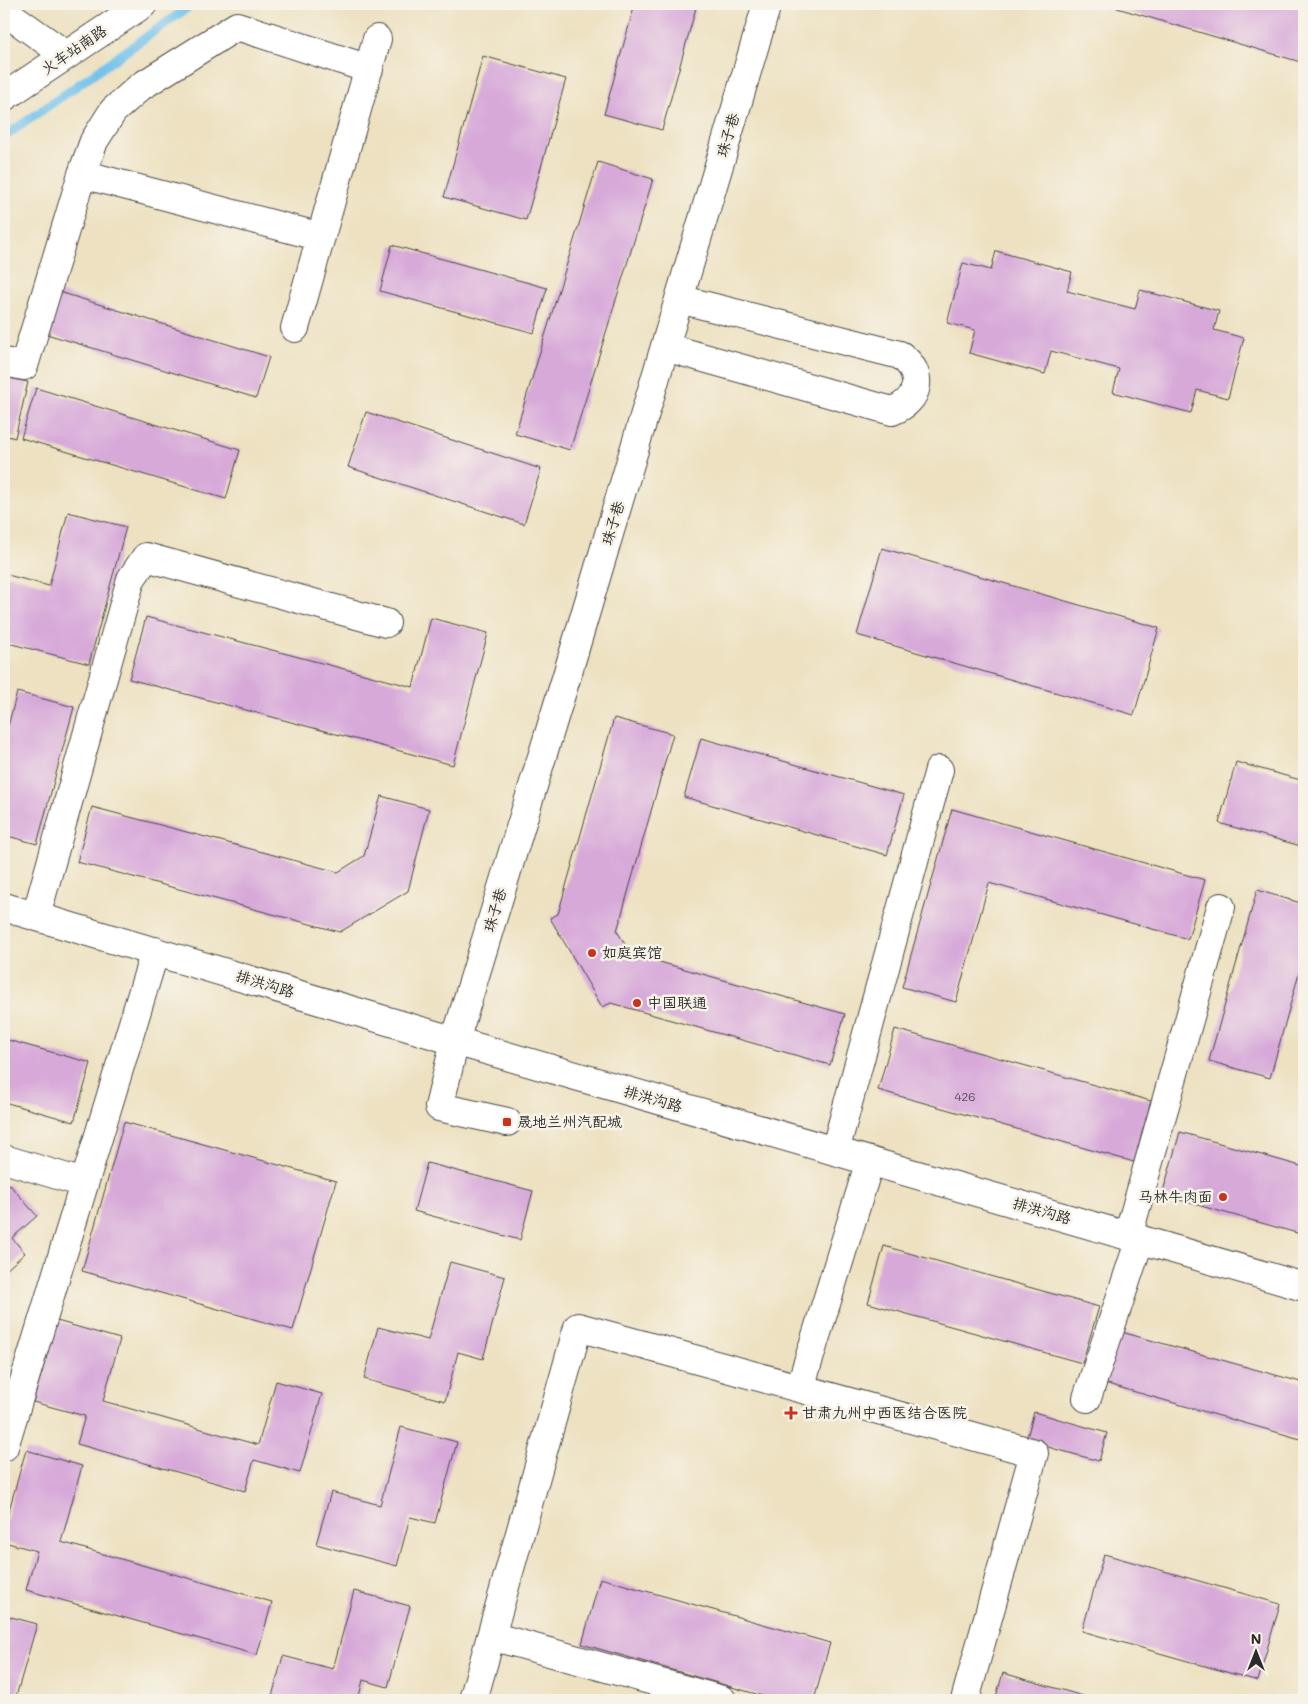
<svg xmlns="http://www.w3.org/2000/svg" width="1308" height="1704" font-family="Mali,'LXGW WenKai TC',sans-serif">
<style>
.lines{fill:none;stroke-linecap:round;stroke-linejoin:round}
.stream{stroke:#70c1eb;stroke-width:9}
.building{fill:#d7a9d9}
.minor-casing{stroke:#484642;stroke-width:30}
.major-casing{stroke:#484642;stroke-width:30}
.minor{stroke:#fff;stroke-width:28}
.major{stroke:#fff;stroke-width:28}
.poi-dot{fill:#c8321e;stroke:#f7f3e8;stroke-width:2}
.labels{text-anchor:middle;stroke-width:5;stroke-linejoin:round;paint-order:stroke}
.number-label{font-size:12px;fill:#564a56}
.street-label{font-size:15px;fill:#2b2b2b;stroke:#f7f3e8}
.poi-label{font-size:15px;fill:#2b2b2b;stroke:#f7f3e8;text-anchor:start}
</style>
<rect width="100%" height="100%" fill="#f7f3e8"/>
<filter id="ink" filterUnits="userSpaceOnUse"><feTurbulence type="fractalNoise" baseFrequency=".02" numOctaves="2"/><feDisplacementMap in="SourceGraphic" scale="10" xChannelSelector="R" yChannelSelector="G"/><feConvolveMatrix kernelMatrix="1 2 1 2 8 2 1 2 1" color-interpolation-filters="sRGB"/></filter>
<filter id="wash" filterUnits="userSpaceOnUse"><feTurbulence type="fractalNoise" baseFrequency=".0096" numOctaves="4" result="noise"/><feDisplacementMap in="SourceGraphic" scale="20" xChannelSelector="R" yChannelSelector="G"/><feGaussianBlur stdDeviation="1.12" result="paint"/><feColorMatrix in="noise" values="0 0 0 0 0 0 0 0 0 0 0 0 0 0 0 0 0 1.4 0 .05"/><feComposite in="paint" operator="in"/></filter>
<g filter="url(#wash)">
<rect width="100%" height="100%" fill="#ede1c1"/>
<g class="lines">
<path class="stream" d="M4 137 193 4"/>
</g>
<g id="blocks">
<path class="building" d="M635 4H697L662 130 604 114Z
M1119 4H1304V63L1117 8Z
M483 56 566 79 526 220 444 197Z
M598 162 653 179 570 450 515 434Z
M392 245 547 288 534 333 380 291Z
M996 251 1072 272 1067 291 1135 309 1140 290 1219 311 1214 330 1244 338 1228 398 1197 390 1191 413 1113 392 1119 369 1051 351 1045 374 969 353 975 330 947 323 963 263 991 270Z
M53 290 269 357 256 398 40 332Z
M4 377 28 382 15 438 4 435Z
M36 388 240 450 226 499 21 438Z
M366 412 541 469 524 524 348 467Z
M68 512 126 527 89 664 4 642V574L49 586Z
M882 548 1159 628 1134 715 857 635Z
M146 617 413 687 431 618 488 633 453 765 129 679Z
M17 692 74 707 37 844 4 835V742Z
M614 718 673 734 617 931 631 954 845 1014 830 1065 611 1003 602 1007 550 918 558 914Z
M701 738 904 795 887 855 684 797Z
M1236 762 1304 781V847L1219 823Z
M381 796 429 809 408 891 340 932 77 862 92 807 338 872 364 856Z
M952 809 1205 880 1188 939 989 883 956 1002 902 987Z
M1257 890 1304 904V955L1270 1078 1209 1061Z
M895 1029 1151 1101 1134 1162 878 1090Z
M4 1039 91 1063 74 1122 4 1102Z
M124 1122 336 1181 293 1330 82 1271Z
M1180 1132 1304 1167V1235L1162 1195Z
M427 1163 533 1191 520 1240 414 1211Z
M9 1184 37 1216 12 1238 25 1253 4 1272V1188Z
M884 1246 1099 1307 1082 1363 868 1303Z
M450 1262 505 1277 483 1359 458 1352 445 1401 364 1379 378 1327 428 1340Z
M57 1321 120 1339 103 1401 258 1445 276 1381 322 1394 300 1473 254 1460 245 1491 77 1444 85 1416 33 1402Z
M1118 1331 1304 1383V1440L1104 1383Z
M1034 1412 1107 1433 1099 1461 1026 1441Z
M401 1427 457 1442 435 1523 410 1517 397 1566 316 1544 331 1492 380 1505Z
M26 1450 82 1466 61 1542 272 1602 257 1655 26 1590 37 1551 4 1542V1528Z
M1104 1554 1280 1604 1258 1681 1082 1631Z
M600 1578 830 1643 814 1700H777L582 1644Z
M354 1591 410 1606 388 1687 363 1680 358 1700H271L283 1656 333 1669Z
M4 1615 37 1624 15 1700H4Z
M1003 1673 1097 1700H995Z"/>
</g>
</g>
<g filter="url(#ink)">
<use href="#blocks" fill-opacity="0" stroke="#484642" stroke-width="1"/>
<g class="lines">
<g class="minor-casing">
<path id="minor" d="M4 11 66 55
M4 97 143 4
M82 174 321 237
M295 328 377 39
M665 347 892 411C920 401 925 373 900 355L679 299
M4 362 24 366 82 174 94 141 113 111 140 87 237 26 369 69
M36 916 131 579 146 557 386 623
M507 1122 439 1107 455 1041 567 675 767 4
M835 1151 939 770
M4 1159 84 1183
M1128 1236 1221 907
M800 1388 870 1161
M1087 1398 1140 1239
M4 1447 155 951
M491 1636 722 1700
M473 1700 578 1327 1034 1453 965 1700"/>
</g>
<g class="major-casing">
<path id="major" d="M4 907 455 1041 1304 1287"/>
</g>
<use href="#minor" class="minor"/>
<use href="#major" class="major"/>
</g>
</g>
<g class="poi-dot">
<circle cx="592" cy="953" r="5"/>
<circle cx="637" cy="1003" r="5"/>
<rect x="502" y="1117" width="10" height="10" rx="2.5"/>
<circle cx="1223" cy="1197" r="5"/>
<path d="M788.5 1405.5h5v5h5v5h-5v5h-5v-5h-5v-5h5z"/>
</g>
<g class="labels">
<g class="number-label">
<text x="965" y="1101">426</text>
</g>
<g class="street-label">
<text transform="translate(74 50) rotate(-34)" y="5">火车站南路</text>
<text transform="translate(728 135) rotate(-73)" y="5">珠子巷</text>
<text transform="translate(613 523) rotate(-73)" y="5">珠子巷</text>
<text transform="translate(495 910) rotate(-73)" y="5">珠子巷</text>
<text transform="translate(265 984) rotate(17)" y="5">排洪沟路</text>
<text transform="translate(653 1099) rotate(16)" y="5">排洪沟路</text>
<text transform="translate(1042 1211) rotate(16)" y="5">排洪沟路</text>
</g>
<g class="poi-label">
<text x="602" y="958">如庭宾馆</text>
<text x="647" y="1008">中国联通</text>
<text x="517" y="1127">晟地兰州汽配城</text>
<text x="1213" y="1202" text-anchor="end">马林牛肉面</text>
<text x="802" y="1418">甘肃九州中西医结合医院</text>
</g>
</g>
<rect width="1308" height="1704" fill="none" stroke="#f7f3e8" stroke-width="20"/>
<g transform="translate(1256 1652)" stroke="#f7f3e8" stroke-width="4" paint-order="stroke">
<path d="M0-4L9 19L0 12L-9 19Z" fill="#2b2b2b"/>
<text y="-8" font-size="14" font-weight="bold" text-anchor="middle" fill="#2b2b2b">N</text>
</g>
</svg>
